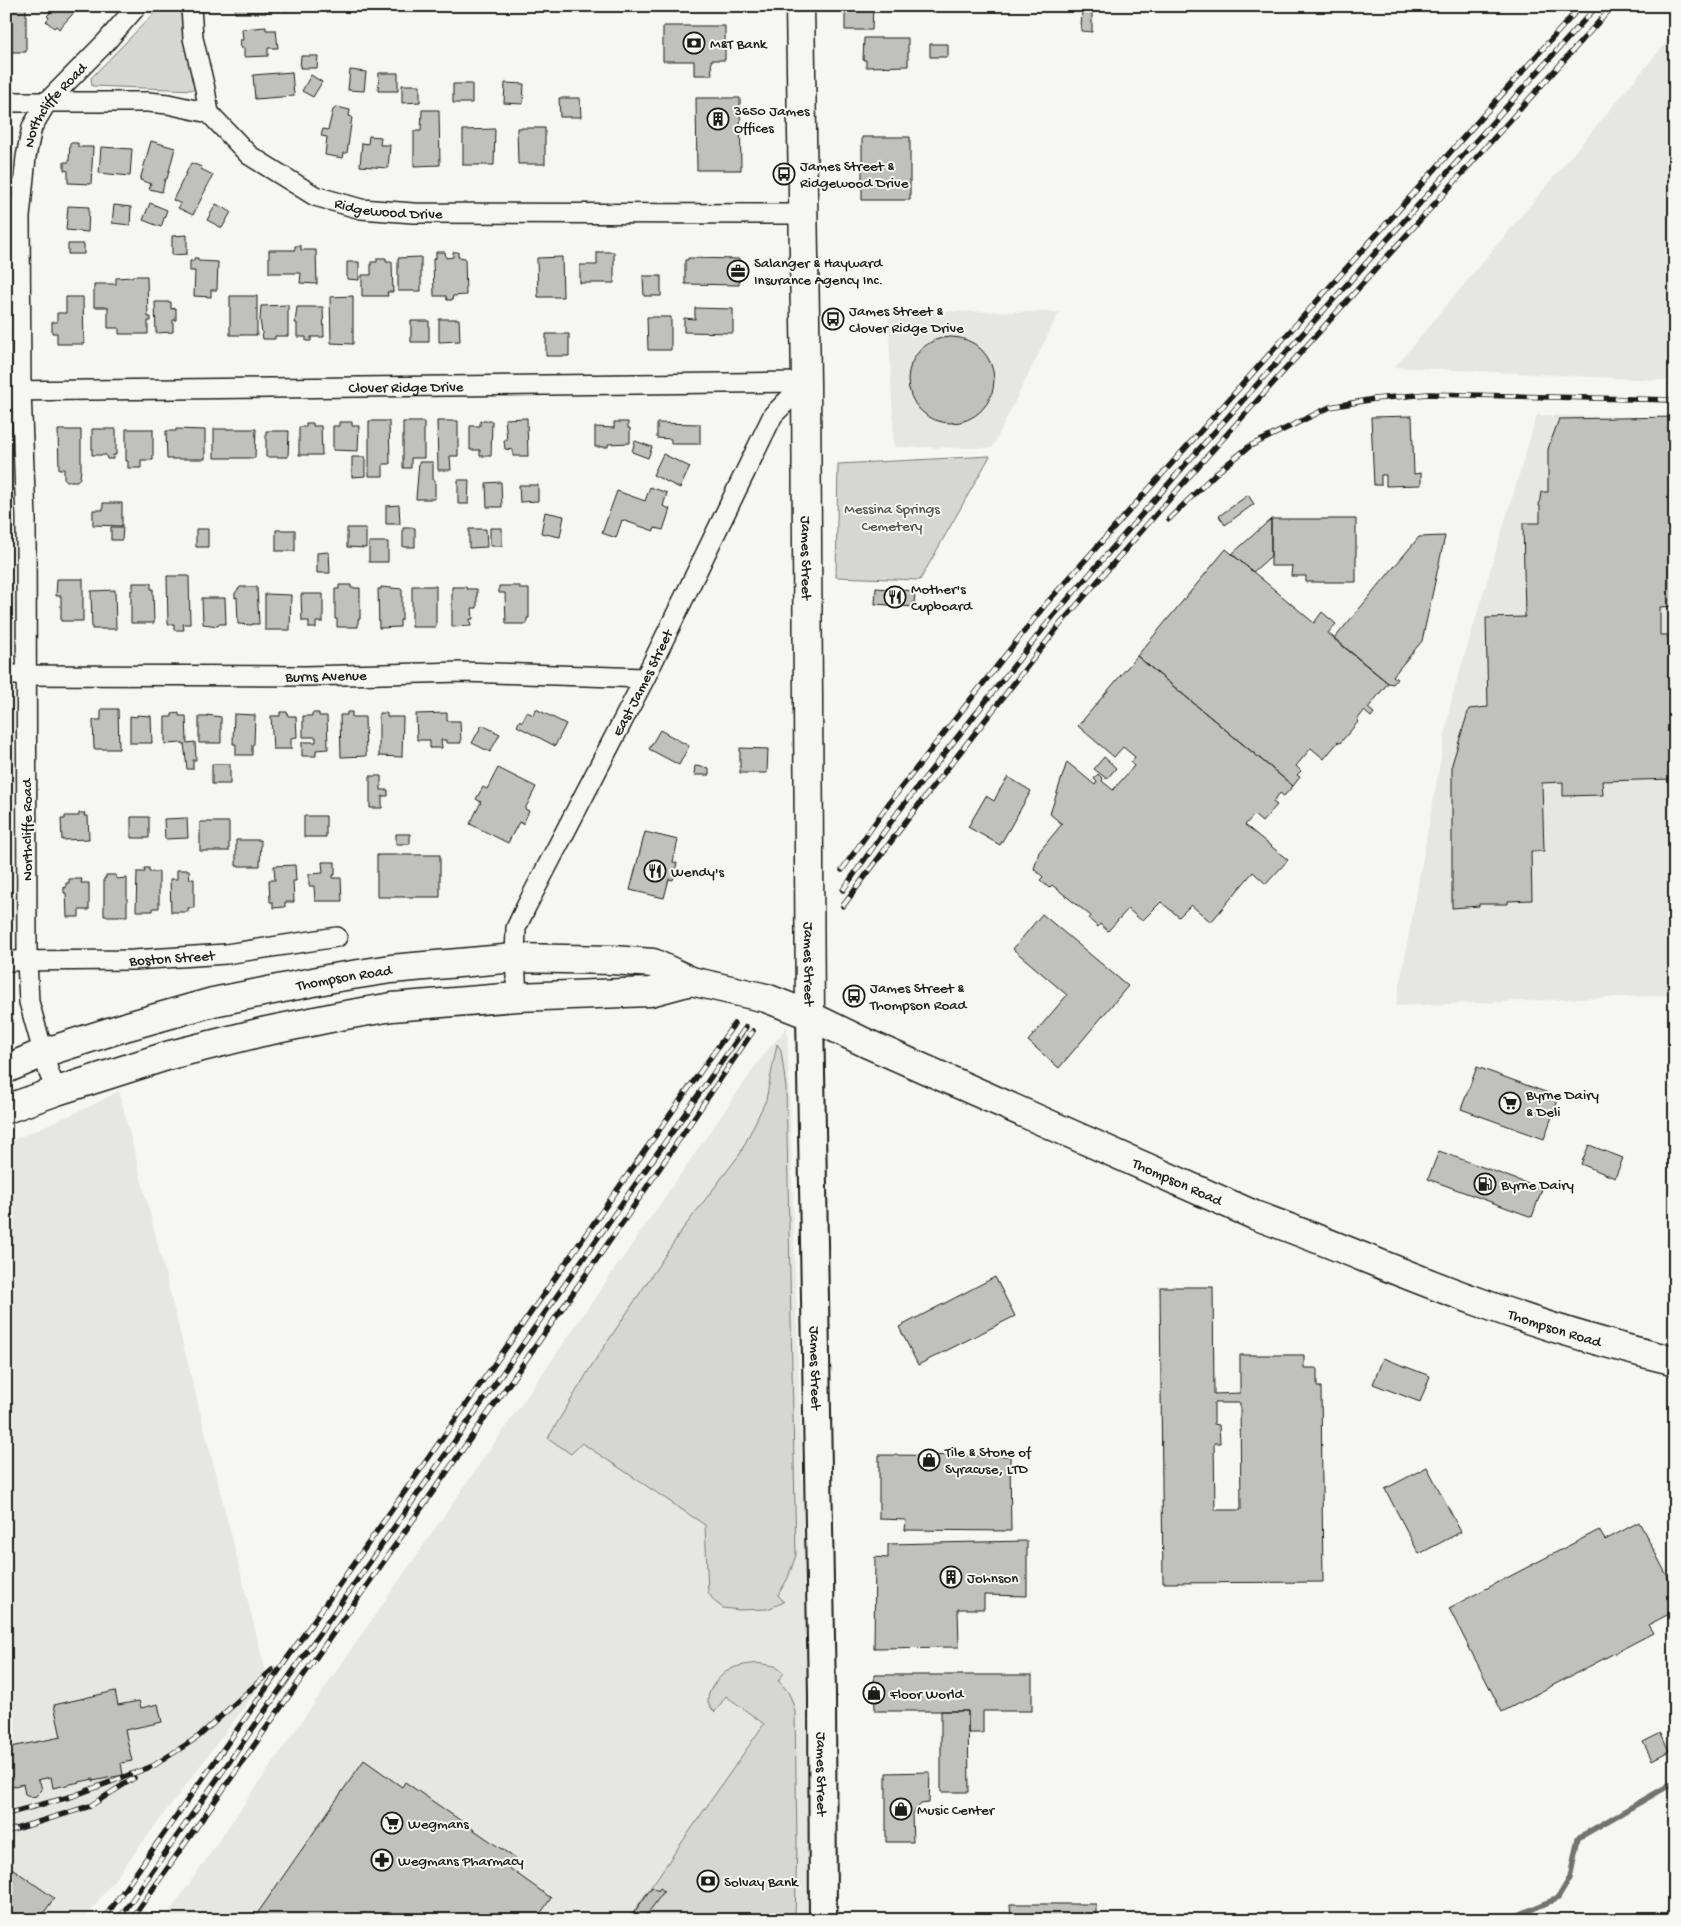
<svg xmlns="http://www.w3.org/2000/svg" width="1681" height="1926" font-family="'Gochi Hand',sans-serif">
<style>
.built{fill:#e6e6e2}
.green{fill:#d6d6d2;stroke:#797977}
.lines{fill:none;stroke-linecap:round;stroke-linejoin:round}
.stream{stroke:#727271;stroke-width:5.5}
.building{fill:#c0c0bd;stroke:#1c1c1c;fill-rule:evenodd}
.street-casing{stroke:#1c1c1c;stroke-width:22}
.secondary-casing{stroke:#1c1c1c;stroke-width:30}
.primary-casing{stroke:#1c1c1c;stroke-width:31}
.street{stroke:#f6f6f2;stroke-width:19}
.secondary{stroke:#f6f6f2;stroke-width:26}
.primary{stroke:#f6f6f2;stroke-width:28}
.rail-casing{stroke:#1c1c1c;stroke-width:5.5}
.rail{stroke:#f6f6f2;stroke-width:4;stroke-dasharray:11;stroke-linecap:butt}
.labels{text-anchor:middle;stroke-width:4;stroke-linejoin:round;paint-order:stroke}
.poi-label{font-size:15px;fill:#1c1c1c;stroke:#f6f6f2;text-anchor:start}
.street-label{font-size:15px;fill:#1c1c1c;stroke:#f6f6f2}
.park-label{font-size:15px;fill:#545453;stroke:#f6f6f2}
</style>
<rect width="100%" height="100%" fill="#f6f6f2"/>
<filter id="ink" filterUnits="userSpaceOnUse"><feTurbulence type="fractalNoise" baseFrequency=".02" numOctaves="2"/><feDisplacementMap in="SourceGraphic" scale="10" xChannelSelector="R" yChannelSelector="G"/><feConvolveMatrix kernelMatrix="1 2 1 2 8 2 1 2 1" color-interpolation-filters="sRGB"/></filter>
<g filter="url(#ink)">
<path class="built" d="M1675 32V381L1395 367Z
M888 311 1059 312 992 448 894 447Z
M1537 415 1675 418V995L1396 1006 1452 697Z
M787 1027 817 1920H164L761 1058Z
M119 1091 267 1677 84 1920H6V1143L93 1105Z"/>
<path class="green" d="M161 6H182L196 90 92 86 91 78Z
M990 456 920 580 836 577 838 464Z
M777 1044 781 1050 786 1088 796 1555 788 1578 778 1595 784 1602 768 1609 739 1610 723 1608 714 1601 708 1592 705 1525 582 1443 571 1454 548 1438 592 1365 682 1230 740 1154 766 1100Z
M756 1663 775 1666 784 1673 778 1681C789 1690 792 1699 795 1712L797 1842 795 1920H628L764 1724 726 1696 715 1712C711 1708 707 1704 708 1698 709 1688 720 1675 729 1670 737 1665 747 1665 756 1663Z"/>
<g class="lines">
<path class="stream" d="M1507 1920 1558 1898 1570 1878 1578 1838 1675 1782"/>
</g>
<path class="building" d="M6 6 26 8V52H6Z
M47 6H80L59 29 56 26 54 28 46 21 49 18 47 16 50 13 46 8Z
M235 6H288V11H284L285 8H266V13H235Z
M845 6H873L872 30H845Z
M1082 6H1092V32L1081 31Z
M663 26H725V60H711L712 75H694V61H663Z
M266 27V30H276L278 48H268V56L244 57V48H241L240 40H243L242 29Z
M864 38H908V66L866 67V60H863Z
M930 44H948V57H930Z
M301 56H318L317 68H300Z
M350 70 366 72 364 91 348 90Z
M292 72 294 96 255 99 253 75Z
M379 73H398V91H378Z
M311 75 322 82 313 97 302 91Z
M505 83 524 84 523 104 504 103Z
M453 84H472V103H453Z
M402 85H420V102L402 103Z
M559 98H580L581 117H560Z
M696 98H740L741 170H697Z
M337 107 350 110 349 116 352 117 347 153H344L343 158 325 155 327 137 321 136 323 129 328 130 333 110Z
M422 110H439L440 165 414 166V131H421Z
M517 128H545V164H518Z
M495 129 494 165H463V130Z
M369 136 381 137 380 145H390L388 168 360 166 362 143 368 144Z
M862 137H910V200H862Z
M151 141 175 148 167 179H165L162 192 149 189 151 184 140 180Z
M70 143H78V147H93L91 184 68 183V171L64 170V162H69Z
M101 147 132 149 130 176 99 173Z
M191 163 202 167 201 169 213 175 193 215 178 208 181 204 173 200Z
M150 203 167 210 161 227 143 220Z
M216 204 231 212 222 228 207 220Z
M114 205 131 207 130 225 112 223Z
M68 206 89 207 88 232 66 230Z
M187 235V254L172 255V236Z
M68 244H84V254H68Z
M295 246H301V250H316L317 284 300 283 301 273H269V250H295Z
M436 252H445L446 258 453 257V252H458V257L465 258 466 295 453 296 452 300H447L446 296H434L433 259 436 258Z
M597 252H614V283H580V265H597Z
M421 257V291H398V258Z
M562 257 563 297H538L537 258Z
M194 258H198V261L218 262 217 290H211V297L194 296 195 271H190V261H194Z
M377 258H386V262H392L393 292H387L388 296H362V275H371V262H377Z
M688 258 740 259 739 285 685 284V260H688Z
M347 262H359V280L347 279Z
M132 276H147L148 317H151V321H148V334H119V328H108V307H94V284H116V278L132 277Z
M643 276H661V296H644Z
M230 296H257V335H230Z
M353 296V344L331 343 330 297Z
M66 297H83L84 344H57V333H52V322H57V313H66Z
M155 302H171V309L176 308V320H173V332L156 333Z
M288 305V336H275V339H263L260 320 261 306Z
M297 307H323L324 337H311V341H306V337H297V323H295Z
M695 308 733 309V333L684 332V318L695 319Z
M647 317H671V350H648Z
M439 319H459L460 341 439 342Z
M411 321H429V342H411Z
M546 334H569V356H546Z
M908 380a43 43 0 1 1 86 0a43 43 0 1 1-86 0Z
M1412 416 1414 474 1421 473V485L1386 486V475H1381V485H1374L1371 417Z
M1675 417V606L1660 607V635H1668L1669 654H1675V779L1602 781 1603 795 1563 796V782L1542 783 1544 851 1531 852 1532 900 1508 901V904H1479V906L1452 908V764L1469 709 1488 707 1486 618 1525 617 1523 523H1540V506H1539L1541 492H1548V449L1559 419Z
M527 418 528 456H513V450L505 449 504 440H507L505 419Z
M369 421H389L390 464H383V476H369Z
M437 421H458V456H450L451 470H438Z
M480 421H492L491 456H480V450H470V426H480Z
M339 422H352V426H359L358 451 333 450V426H339Z
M403 422H424V458H411V468H403Z
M614 422H628V428H630V443L608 444V447H595V427L614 428Z
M306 423H313V426H321L322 455H299V427H306Z
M657 423 700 424V444H671V439L657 438Z
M92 429H116V455H113V459H107L106 455H92Z
M126 429H153V460H141V468H128V461H126Z
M176 429 205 430V459H167L166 431H176Z
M214 429H256L255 458H214Z
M58 430H81V469L80 478 77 481H67L64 478V469H59Z
M266 431H289L288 457H266Z
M635 441 652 447 648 458 632 452Z
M663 454 690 467 680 488 653 475Z
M352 457H365V476L352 477Z
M419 462H433V480H435V499H416Z
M458 480H469L468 504H458Z
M501 482 502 507H487L486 483Z
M519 485H538V501L520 502Z
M650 487 667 493 663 506 670 509 663 530 655 528 654 531 622 520 616 538 602 533 617 491 645 501Z
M1248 495 1254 504 1225 525 1219 516Z
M103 503H122V526L93 525V510H103Z
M399 505 400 524H386V506Z
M545 512 564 516 560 537 541 533Z
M1271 519V556L1253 572 1232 554Z
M1271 519H1356V582H1306V576H1291L1292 566H1271Z
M111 527H123L122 540H111Z
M347 528H366V548L347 547Z
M403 528H415V547H403Z
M490 528H502V546H490Z
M196 529H208V547H196Z
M469 529H486L487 547 469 548Z
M276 530H295V551H276Z
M1445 536 1422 641 1393 676 1397 679 1393 684 1388 683 1334 639 1419 537Z
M369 542H388V562H369Z
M1226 549 1314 623 1322 612 1336 624 1328 633 1388 683 1368 708 1374 713 1371 717 1364 711 1357 720 1358 722 1340 743 1338 742 1324 759 1311 748 1296 766 1301 771 1297 775 1300 777 1293 786 1137 656Z
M329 552 330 573H317V553Z
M167 576H189L190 624H183L184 630H174V624H168Z
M57 579H83V621H61V596H56Z
M133 583H151V589H153L154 623H131V590H133Z
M339 585H351V588H360V619H358V627H337V619H335V589H339Z
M412 586H436V627H412Z
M499 586H520V589H529V618H527V624H506L505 593H499Z
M240 587H257L259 624H252V625L238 624 237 597 235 598V593Z
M381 587 402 589V620H400V627L379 628 378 589H381Z
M452 587H466L467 589H477V608H472L473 619H470L471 626 452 627Z
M876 588 915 591 914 607 875 604Z
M115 590 116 629H92L91 591Z
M265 594 291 595 290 630H265Z
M301 594H323V622H316V628H309V621H302Z
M202 598H225L226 624H218V626L203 624Z
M1137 656 1293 786 1284 796 1280 793 1273 802 1277 805 1262 822 1254 815 1245 825 1288 860 1266 884 1253 872 1211 922 1191 905 1179 917 1161 902 1142 921 1128 909 1108 931 1100 924 1098 927 1089 919 1091 916 1052 885 1049 888 1040 880 1043 877 1034 869 1039 852 1062 824 1050 814 1067 762 1095 785 1097 782 1094 779 1098 774 1103 779 1102 781 1113 790 1134 766 1131 763 1135 757 1123 747 1114 757 1078 726Z
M101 709H118L119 749H94L93 720H101Z
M536 709 566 724 555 746 517 726 520 720 522 722 527 712 533 715Z
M280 712H287L288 716H296L297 737 291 738V749H273L271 716H280Z
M347 712H352V717H365L366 756 341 757 340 715H347Z
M179 713V716H186L187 743 195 742 196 760H193V769H187L184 743 165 744V717H172V714Z
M312 713H319V716H327L328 749 316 750V756H302V742H316V737H303V716H312Z
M379 713H387V717H403L402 757 379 756Z
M447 713V721H460L461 743H446V740H441L442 748H430V740H417L416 714Z
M234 714 255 715 254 744 252 745V755H236V744H233Z
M137 715 151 716 152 743H130V716L137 717Z
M207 715 221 717V743H199V717H207Z
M482 725 500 734 490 752 472 743Z
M660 730 689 746 679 765 649 749Z
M740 748 768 749 767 773H740Z
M1104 757 1116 768 1107 779 1094 769Z
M212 764H230V784H212Z
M695 766 709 768V775H694Z
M498 768 536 787 525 809 529 811 523 824 519 822 508 843 470 824 481 802 476 799 483 787 487 789Z
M370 776H381V790H388V796H382V808H370Z
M1008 777 1031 791 1000 845 968 827 986 796 994 801 999 791Z
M79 813H85L84 816H88L89 839 62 840 61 819H65V816H79Z
M304 816H326V837H304Z
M131 817H149V838H131Z
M187 818 188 838 165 839 164 819Z
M200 822H229V851H200Z
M645 832 678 840 673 862 677 863 673 880 669 879 664 898 630 890Z
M396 834H410V844H396Z
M236 840H261L260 866H236Z
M377 855H440V897H377Z
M322 862H335V875H333V878H341L342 901H315L314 886H309V874L323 873Z
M295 865 296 881H293L294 902H285V907L273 908V902H270L269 880H275L274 866Z
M144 868H149V872H159V908H153V911H136L137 872H145Z
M177 870H189L190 879H194V908H188V912H171L170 879H177Z
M106 875H116V879L127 878V916H104V878H106Z
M69 879H82L81 883H89V910H79V917H67L66 893H64V887L66 888V883H69Z
M1042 914 1128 986 1059 1068 1028 1041 1067 995 1013 949Z
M1477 1067 1559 1097 1544 1139 1461 1109Z
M1589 1145 1623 1158 1615 1178 1581 1164Z
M1439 1151 1542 1189 1532 1217 1428 1179Z
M995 1277 1015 1316 918 1365 899 1327Z
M1160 1287H1213L1214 1394 1240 1393V1355H1304V1368H1317V1387H1321L1323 1582 1163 1583ZM1214 1403H1240L1241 1510H1215L1214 1443H1220L1219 1425 1214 1424Z
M1383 1358 1430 1376 1420 1402 1373 1384Z
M879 1455 1010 1456 1011 1531 905 1530 906 1520 879 1519Z
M1427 1467 1461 1532 1419 1554 1385 1489Z
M1639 1522 1675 1591V1611L1648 1625 1653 1633 1502 1712 1449 1608 1599 1530 1605 1540Z
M1027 1541V1596L984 1595V1609H958L959 1647 874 1648 875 1557 888 1558V1544Z
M874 1675H1032V1711H983V1733H968V1711H875Z
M115 1691 118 1705 139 1701 141 1708 158 1704 162 1722 125 1730 132 1761 121 1763 123 1775 93 1781V1779L53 1788 51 1777 37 1780 40 1782 42 1790 36 1796 32 1797 25 1794 23 1784 6 1788V1748L61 1737 54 1705Z
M941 1711H968L969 1792H941Z
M1661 1733 1669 1751 1652 1760 1643 1742Z
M364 1760 402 1787 405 1782 516 1859 509 1868 551 1898 536 1920H265L257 1914Z
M930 1772 929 1803 921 1804 912 1814 913 1842H886V1773Z
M6 1864 54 1898 39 1920H6Z
M652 1887 658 1891 660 1888 664 1891 643 1920H640L633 1914Z
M1010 1904H1096V1920H1011Z"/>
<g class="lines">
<g class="street-casing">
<g id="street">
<path d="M191 6 193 38 205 89 209 113"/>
<path id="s1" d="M6 102H148L168 104 209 113 249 155 315 196 361 209 413 213 803 214"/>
<path id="s2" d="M6 391 806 382"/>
<path id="s3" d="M6 675 306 676 462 672 645 678"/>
<path id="s4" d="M6 961 133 960 226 954 337 937"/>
<path id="s5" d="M517 997 515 958 516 928 526 907 645 678 773 415 806 382"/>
<path id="s6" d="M57 1091 49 1073 29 1002 27 961 26 519 21 391 20 217 26 157 32 127 47 102 105 43 137 6"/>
</g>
</g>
<g class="secondary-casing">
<g id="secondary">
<path id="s7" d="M810 1016 822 1695 823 1920"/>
</g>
</g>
<g class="primary-casing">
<g id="primary">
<path id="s8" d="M800 6 806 382 810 1016"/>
<path id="s9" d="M6 1069 43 1053 128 1026 213 1002 333 978 391 969 515 958 613 960 653 963 691 981 766 998 802 1012 866 1043 1254 1215C1330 1242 1403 1275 1479 1302 1543 1326 1609 1345 1675 1361"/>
<path d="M6 1109 57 1091 170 1055 262 1032 340 1016 392 1007 517 997 650 992 691 981"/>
</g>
</g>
<use href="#street" class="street"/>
<use href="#secondary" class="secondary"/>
<use href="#primary" class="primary"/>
<g class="rail-casing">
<path id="rail" d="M1169 519 1215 474 1250 446 1330 407 1374 399 1428 394 1675 400
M842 870 889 803 1045 605 1581 6
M843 890 898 812 1054 615 1192 457 1597 6
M843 906 907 820 1062 622 1201 463 1613 6
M6 1814 73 1796 153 1766 198 1737 272 1670
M6 1832 90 1806 134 1778
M103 1920 734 1024
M118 1920 746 1027
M131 1920 623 1222 753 1031"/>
</g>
<use href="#rail" class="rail"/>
</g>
</g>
<defs>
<g id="bank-ring" transform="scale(1.125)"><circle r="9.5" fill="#f6f6f2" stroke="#1c1c1c" stroke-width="1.5"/><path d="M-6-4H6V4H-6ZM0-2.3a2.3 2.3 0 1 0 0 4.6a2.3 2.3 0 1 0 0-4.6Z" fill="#1c1c1c"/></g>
<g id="building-ring" transform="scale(1.125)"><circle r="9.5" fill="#f6f6f2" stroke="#1c1c1c" stroke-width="1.5"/><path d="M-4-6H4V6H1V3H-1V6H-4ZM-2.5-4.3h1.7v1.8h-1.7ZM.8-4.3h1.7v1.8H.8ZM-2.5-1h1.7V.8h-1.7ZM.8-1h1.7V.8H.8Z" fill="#1c1c1c"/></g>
<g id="bus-ring" transform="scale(1.125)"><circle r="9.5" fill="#f6f6f2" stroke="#1c1c1c" stroke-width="1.5"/><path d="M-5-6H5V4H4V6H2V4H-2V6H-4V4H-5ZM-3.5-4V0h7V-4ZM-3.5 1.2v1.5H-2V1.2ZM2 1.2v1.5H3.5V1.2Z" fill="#1c1c1c"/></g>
<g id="office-ring" transform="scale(1.125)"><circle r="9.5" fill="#f6f6f2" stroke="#1c1c1c" stroke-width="1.5"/><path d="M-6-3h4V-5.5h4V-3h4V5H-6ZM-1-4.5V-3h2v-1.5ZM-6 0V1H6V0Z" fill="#1c1c1c"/></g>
<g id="restaurant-ring" transform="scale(1.125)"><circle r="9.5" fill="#f6f6f2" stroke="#1c1c1c" stroke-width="1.5"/><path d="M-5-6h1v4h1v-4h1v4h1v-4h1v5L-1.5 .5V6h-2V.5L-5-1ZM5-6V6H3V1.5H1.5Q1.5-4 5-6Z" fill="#1c1c1c"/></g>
<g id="supermarket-ring" transform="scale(1.125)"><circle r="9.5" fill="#f6f6f2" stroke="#1c1c1c" stroke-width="1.5"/><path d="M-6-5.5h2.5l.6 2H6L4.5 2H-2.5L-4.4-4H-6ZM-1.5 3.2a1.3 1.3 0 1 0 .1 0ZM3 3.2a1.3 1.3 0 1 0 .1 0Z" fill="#1c1c1c"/></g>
<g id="fuel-ring" transform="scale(1.125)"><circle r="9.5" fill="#f6f6f2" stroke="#1c1c1c" stroke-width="1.5"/><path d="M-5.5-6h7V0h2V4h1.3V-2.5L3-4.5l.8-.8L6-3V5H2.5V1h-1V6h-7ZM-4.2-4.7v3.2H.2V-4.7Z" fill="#1c1c1c"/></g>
<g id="shop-ring" transform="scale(1.125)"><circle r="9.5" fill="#f6f6f2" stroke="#1c1c1c" stroke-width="1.5"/><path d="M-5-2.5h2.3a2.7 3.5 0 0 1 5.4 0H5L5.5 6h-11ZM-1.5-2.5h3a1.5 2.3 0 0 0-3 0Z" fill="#1c1c1c"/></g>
<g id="pharmacy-ring" transform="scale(1.125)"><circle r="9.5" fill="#f6f6f2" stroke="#1c1c1c" stroke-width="1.5"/><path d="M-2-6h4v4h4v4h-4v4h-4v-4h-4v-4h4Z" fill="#1c1c1c"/></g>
</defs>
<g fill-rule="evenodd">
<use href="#bank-ring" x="694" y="43"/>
<use href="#building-ring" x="718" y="119"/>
<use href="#bus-ring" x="784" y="174"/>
<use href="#office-ring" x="738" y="271"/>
<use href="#bus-ring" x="833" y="319"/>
<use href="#restaurant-ring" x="895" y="597"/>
<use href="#restaurant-ring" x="655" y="871"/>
<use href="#bus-ring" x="854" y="996"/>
<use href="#supermarket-ring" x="1510" y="1103"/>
<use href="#fuel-ring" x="1485" y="1184"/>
<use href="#shop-ring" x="929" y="1460"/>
<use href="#building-ring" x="951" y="1577"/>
<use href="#shop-ring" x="874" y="1693"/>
<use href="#shop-ring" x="901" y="1809"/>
<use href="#supermarket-ring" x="392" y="1823"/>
<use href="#pharmacy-ring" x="382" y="1860"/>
<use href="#bank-ring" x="708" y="1881"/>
</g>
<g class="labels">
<g class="poi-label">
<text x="710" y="48">M&amp;T Bank</text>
<text x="734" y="115">3650 James<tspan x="734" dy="17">Offices</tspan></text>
<text x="800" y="170">James Street &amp;<tspan x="800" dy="17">Ridgewood Drive</tspan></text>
<text x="754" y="267">Salanger &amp; Hayward<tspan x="754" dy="17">Insurance Agency Inc.</tspan></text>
<text x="849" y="315">James Street &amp;<tspan x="849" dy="17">Clover Ridge Drive</tspan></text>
<text x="911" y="593">Mother's<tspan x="911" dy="17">Cupboard</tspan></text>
<text x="671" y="876">Wendy's</text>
<text x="870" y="992">James Street &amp;<tspan x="870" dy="17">Thompson Road</tspan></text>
<text x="1526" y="1099">Byrne Dairy<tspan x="1526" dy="17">&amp; Deli</tspan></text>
<text x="1501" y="1189">Byrne Dairy</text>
<text x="945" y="1456">Tile &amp; Stone of<tspan x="945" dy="17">Syracuse, LTD</tspan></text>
<text x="967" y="1582">Johnson</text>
<text x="890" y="1698">Floor World</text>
<text x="917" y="1814">Music Center</text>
<text x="408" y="1828">Wegmans</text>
<text x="398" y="1865">Wegmans Pharmacy</text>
<text x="724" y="1886">Solvay Bank</text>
</g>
<g class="street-label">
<text dy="5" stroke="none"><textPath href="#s6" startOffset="1000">Northcliffe Road</textPath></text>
<text dy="5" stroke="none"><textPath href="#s1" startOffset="415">Ridgewood Drive</textPath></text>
<text dy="5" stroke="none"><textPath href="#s2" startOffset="400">Clover Ridge Drive</textPath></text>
<text dy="5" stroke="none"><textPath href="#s8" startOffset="552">James Street</textPath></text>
<text dy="5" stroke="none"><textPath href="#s3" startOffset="320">Burns Avenue</textPath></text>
<text dy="5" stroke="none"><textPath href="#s5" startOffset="345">East James Street</textPath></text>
<text transform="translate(26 830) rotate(-90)" y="5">Northcliffe Road</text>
<text dy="5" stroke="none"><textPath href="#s4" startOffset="166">Boston Street</textPath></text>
<text dy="5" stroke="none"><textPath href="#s8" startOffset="958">James Street</textPath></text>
<text dy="5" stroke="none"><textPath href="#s9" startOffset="351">Thompson Road</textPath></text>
<text dy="5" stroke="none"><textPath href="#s9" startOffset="1231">Thompson Road</textPath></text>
<text dy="5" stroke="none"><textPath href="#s9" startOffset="1636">Thompson Road</textPath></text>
<text dy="5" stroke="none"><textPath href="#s7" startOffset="352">James Street</textPath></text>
<text dy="5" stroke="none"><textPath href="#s7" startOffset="758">James Street</textPath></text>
</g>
<g class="park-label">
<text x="892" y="513">Messina Springs<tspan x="892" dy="17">Cemetery</tspan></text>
</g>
</g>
<rect width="1681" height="1926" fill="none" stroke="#f6f6f2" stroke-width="25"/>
<rect x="12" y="12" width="1656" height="1901" fill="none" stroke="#1c1c1c" stroke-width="2" filter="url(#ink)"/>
</svg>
